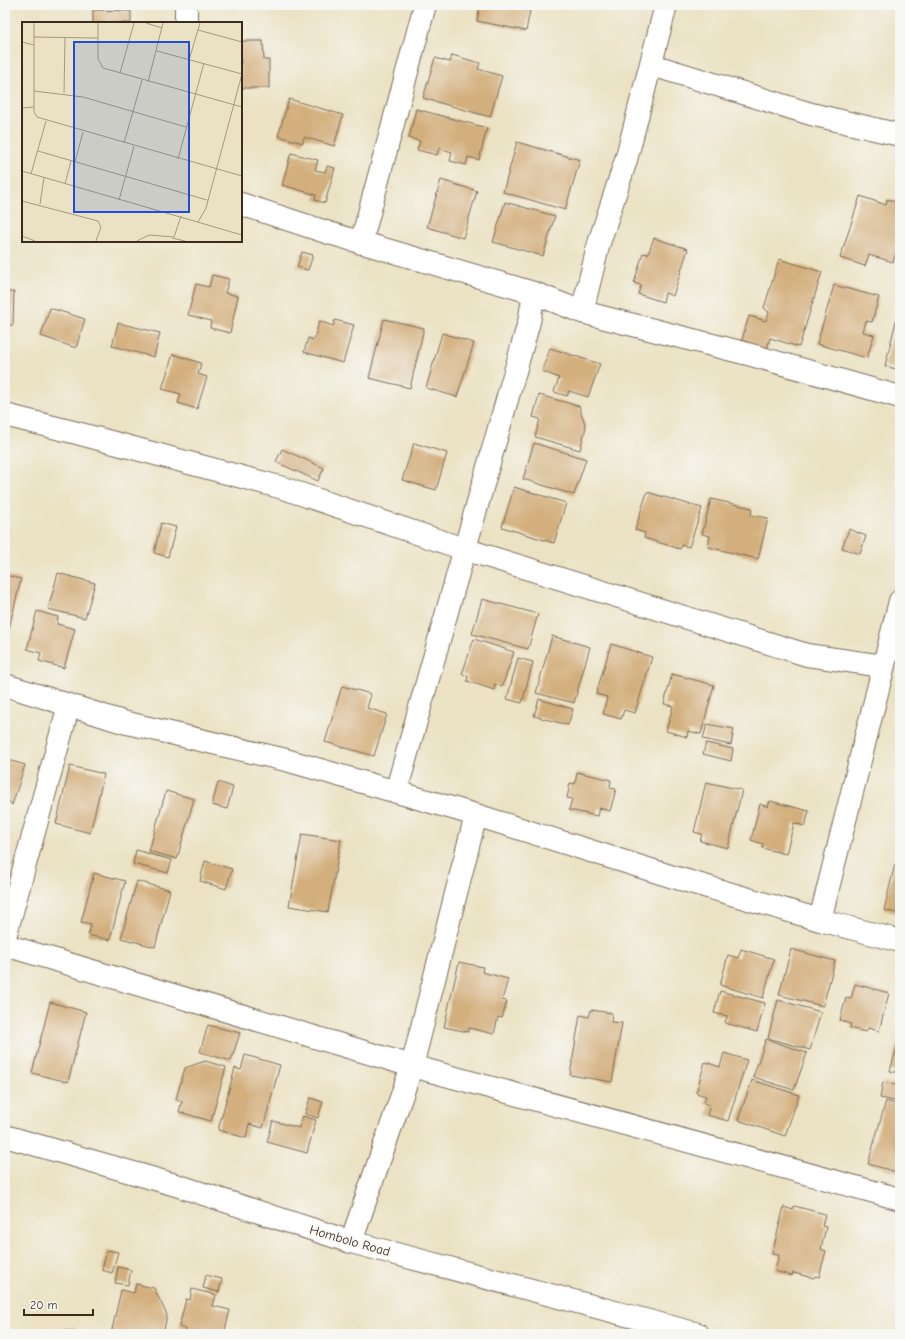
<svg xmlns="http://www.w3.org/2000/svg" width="905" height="1339" font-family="'Comic Neue',sans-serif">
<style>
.building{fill:#d3af7d}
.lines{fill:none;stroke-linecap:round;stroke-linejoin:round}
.minor-casing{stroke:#796a58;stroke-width:24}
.minor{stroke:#fff;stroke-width:22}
.labels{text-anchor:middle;stroke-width:3.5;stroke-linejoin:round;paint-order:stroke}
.street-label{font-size:13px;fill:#3b2a1e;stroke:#f6f6f2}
.inset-road{fill:none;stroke:#a59881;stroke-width:1}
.view{fill:#1d4ed8;fill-opacity:0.15;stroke:#1d4ed8;stroke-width:2}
.inset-edge{fill:none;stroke:#3b2a1e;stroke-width:2}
</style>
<rect width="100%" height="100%" fill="#f6f6f2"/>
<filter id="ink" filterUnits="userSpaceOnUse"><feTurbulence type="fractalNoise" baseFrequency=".025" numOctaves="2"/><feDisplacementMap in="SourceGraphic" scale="8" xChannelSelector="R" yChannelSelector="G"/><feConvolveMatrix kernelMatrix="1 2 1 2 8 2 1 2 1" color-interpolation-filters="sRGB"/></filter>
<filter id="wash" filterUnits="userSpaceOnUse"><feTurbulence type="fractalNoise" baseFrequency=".012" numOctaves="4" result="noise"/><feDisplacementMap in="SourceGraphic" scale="16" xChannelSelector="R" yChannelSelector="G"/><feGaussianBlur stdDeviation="0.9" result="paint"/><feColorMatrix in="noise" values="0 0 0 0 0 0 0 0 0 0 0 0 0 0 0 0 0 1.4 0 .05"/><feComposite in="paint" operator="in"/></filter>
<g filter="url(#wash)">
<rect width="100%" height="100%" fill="#ebe2c3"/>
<g id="blocks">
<path class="building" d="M480 5H531L526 31 477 21Z
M93 10 131 11V23H93Z
M241 41H263L264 60H269V88H241Z
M452 55 480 63 478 69 502 76 490 117 423 98 435 58 450 62Z
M289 99 343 115 334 146 304 137 303 143 278 136Z
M416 109 487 128 479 160 468 157 466 165 450 161 452 152 439 148 437 155 417 150 420 141 409 138Z
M517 142 580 160 565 210 503 192Z
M291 153 318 160 315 170 325 172 327 166 335 168 325 203 315 200 316 195 282 185Z
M441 180 477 191 463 238 427 227Z
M860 196 886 205 887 199 900 203V241L893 262 869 255 865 266 840 258Z
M505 202 555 216 543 256 493 242Z
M654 238 688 249 673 296 665 293 663 302 638 294 641 285 634 283 643 253 648 254Z
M302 252 313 255 308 270 297 267Z
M779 259 822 272 799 347 770 338 766 353 740 346 749 316 766 321 769 312 764 308Z
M212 275 229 279 225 293 238 296 230 333 210 328 211 321 188 315 196 284 209 287Z
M834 285 879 297 872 322 866 321 863 332 874 335 867 358 817 344Z
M5 292H14L13 325H5Z
M50 308 85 319 76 348 41 336Z
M384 319 424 328 410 388 369 378Z
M335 320 354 325 343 363 304 352 308 338 314 340 319 321 333 326Z
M896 321 900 322V370L885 366Z
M118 323 160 333 154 357 112 346Z
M442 333 474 343 457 397 426 388Z
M550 348 600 364 588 397 569 391 567 396 554 392 559 378 542 371Z
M173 354 201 363 198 374 207 377 197 409 178 403 181 394 162 389Z
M539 395 579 406 586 427 580 450 535 437 540 419 533 417Z
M414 443 447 453 436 490 402 480Z
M534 443 586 459 574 495 523 479Z
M282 449 324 468 318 481 276 462Z
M514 487 566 503 554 543 502 527Z
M647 492 702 508 689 547 682 545 680 549 644 538 645 533 635 530Z
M711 499 752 508 751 515 768 518 758 559 708 547 710 536 702 534Z
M161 523 176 527 168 557 154 553Z
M849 529 866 536 860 554 842 548Z
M58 573 95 583 85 618 48 609Z
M5 575 21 579 6 641H5Z
M482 599 538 614 528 649 472 634Z
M37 611 58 617 57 624 75 629 64 668 39 661 41 653 27 649Z
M552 636 590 647 574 703 536 693Z
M474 639 514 652 502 687 495 684 494 690 467 681 468 676 462 674Z
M611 644 652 657 635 713 624 710 621 719 603 714 607 697 596 694Z
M518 658 533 662 522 703 507 699Z
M672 674 714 685 701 734 688 731 687 737 666 731 673 706 664 704Z
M342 686 371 694 367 708 387 714 374 756 325 742Z
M539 699 573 709 568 725 534 716Z
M707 724 734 729 731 745 703 739Z
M706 743 733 749 731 761 703 754Z
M5 759 25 765 12 805 7 799 5 804Z
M70 766 104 774 90 833 56 824Z
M577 772 611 780 610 788 616 789 610 811 599 808 597 816 569 810 572 799 567 798 570 783 575 784Z
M218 782 233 787 227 809 212 805Z
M706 782 742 790 728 848 700 841 702 834 694 832Z
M166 791 194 799 177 859 149 851Z
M770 801 809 811 805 826 794 823 786 854 762 848 763 844 751 840 760 804 768 807Z
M302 834 341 840 328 912 289 906Z
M136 850 172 860 168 873 133 864Z
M205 861 232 869 226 889 200 881Z
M895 864 900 865V914L884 910Z
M94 873 125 881 110 940 88 935 91 924 81 922Z
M137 881 170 890 155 947 121 938Z
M741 949 774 959 763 998 720 985 728 955 738 958Z
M791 949 835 961 823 1006 779 995Z
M459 962 483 967 482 972 508 979 502 1000 507 1001 502 1018 498 1017 494 1034 469 1028 468 1032 444 1027Z
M855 984 889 993 879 1031 868 1028 866 1032 850 1028 851 1024 840 1020 846 998 851 999Z
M720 991 765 1003 757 1032 725 1023 727 1016 714 1013Z
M778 1000 821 1012 810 1050 768 1038Z
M50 1002 86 1012 68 1082 32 1073Z
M591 1010 612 1013 611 1022 622 1023 612 1082 570 1075 580 1015 589 1017Z
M208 1025 240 1033 231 1061 200 1052Z
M900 1036V1073L890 1071Z
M766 1039 807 1053 794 1090 753 1077Z
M724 1053 747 1060 728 1121 707 1115 710 1105 704 1103 706 1096 696 1093 705 1062 720 1067Z
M245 1055 280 1065 263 1128 249 1124 246 1138 218 1130 235 1068 241 1070Z
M205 1061 226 1067 211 1121 179 1112 182 1101 176 1099 185 1068Z
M752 1080 799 1095 785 1136 738 1120Z
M883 1082 900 1086V1102L880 1098Z
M310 1098 323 1102 318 1118 305 1114Z
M886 1101 900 1105V1173L868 1164Z
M303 1116 316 1120 307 1153 267 1142 273 1121 299 1128Z
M794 1206 825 1214 822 1226 826 1227 821 1249 826 1251 819 1277 815 1276 814 1278 793 1273 792 1276 775 1271 779 1255 772 1254 784 1207 793 1210Z
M107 1250 118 1252 112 1273 102 1270Z
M118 1267 131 1270 128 1285 115 1283Z
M206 1275 222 1279 219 1292 203 1288Z
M136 1284 154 1288 167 1315 163 1334H111L121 1290 134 1293Z
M192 1289 216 1295 213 1306 230 1310 224 1334H185L186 1329 179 1327 186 1299 190 1300Z
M64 1330 79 1333V1334H63Z"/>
</g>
</g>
<g filter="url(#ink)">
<use href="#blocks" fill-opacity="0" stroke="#796a58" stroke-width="1"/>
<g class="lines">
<g class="minor-casing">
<path id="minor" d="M186 5V23
M652 65 811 114 900 135
M241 204 329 233 534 293 582 312 744 353 900 397
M361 243 425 5
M582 312 599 243 626 160 666 5
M5 415 73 432 283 488 464 549 807 655 883 666
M5 685 123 722 286 760 476 815 670 876 820 920 900 941
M396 792 529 322 534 293
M820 920 900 601
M5 937 69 705
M5 945 412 1066 900 1199
M5 1136 179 1186 351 1242 698 1334
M351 1242 412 1066 476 815"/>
</g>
<use href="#minor" class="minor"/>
</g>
</g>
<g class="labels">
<g class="street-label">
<text transform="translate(350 1240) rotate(16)" y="5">Hombolo Road</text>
</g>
</g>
<g transform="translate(22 22)">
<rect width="220" height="220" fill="#ebe2c3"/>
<path class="inset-road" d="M12 1V90L15 95 220 154M76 1V37L81 46 220 85M124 1 140 6M176 8 220 20M12 15 76 16M0 20 12 23M135 29 220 52M167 38 178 1M98 51 112 1M126 60 141 1M12 69 61 75 164 105M42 71 43 15M0 86 12 85M102 121 120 58M16 129 185 178M156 137 182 41M53 140 61 110M0 149 220 213M9 152 24 99M43 162 49 139M97 178 112 124M0 179 76 199 79 205 74 219M18 182 22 156M176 200 184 186 220 52M0 214 13 219M150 216 163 219M115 219 127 213 152 215 159 194"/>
<path class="view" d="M52 20H167V190H52Z"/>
<rect width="220" height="220" class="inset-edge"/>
</g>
<rect width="905" height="1339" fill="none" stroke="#f6f6f2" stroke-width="20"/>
<path d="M24 1309v6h69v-6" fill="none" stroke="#3b2a1e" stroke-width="2"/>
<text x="30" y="1309" font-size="12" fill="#3b2a1e" stroke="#f6f6f2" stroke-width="3" paint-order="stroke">20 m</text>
</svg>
